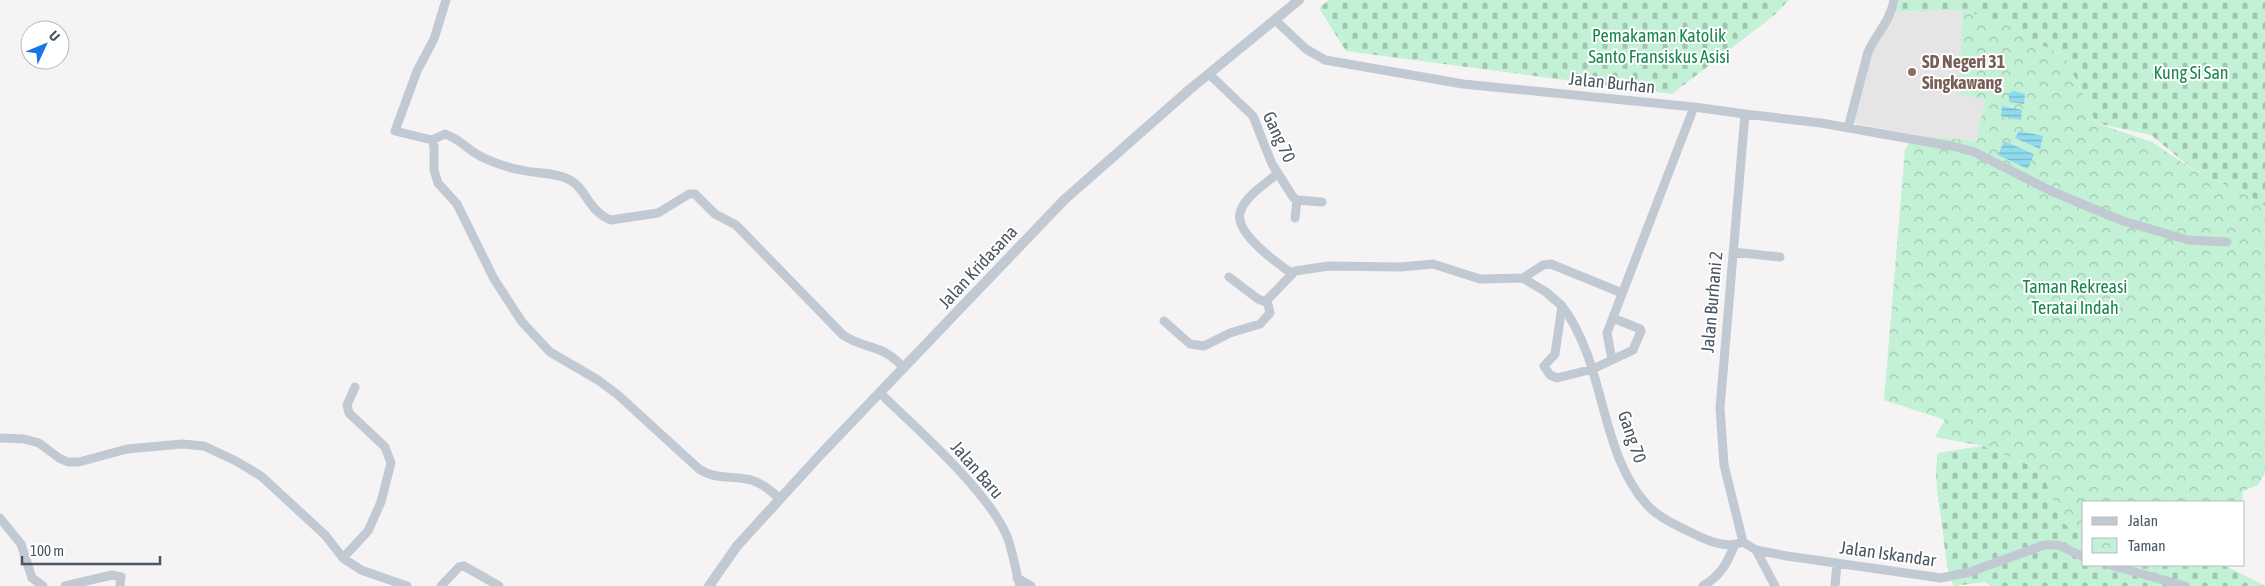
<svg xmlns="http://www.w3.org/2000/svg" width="2265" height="586" font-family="'Asap Condensed',sans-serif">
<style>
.education{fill:#e6e4e5}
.cemetery{fill:url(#cemetery-stones)}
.park{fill:url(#park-crowns)}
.water{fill:url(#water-rules)}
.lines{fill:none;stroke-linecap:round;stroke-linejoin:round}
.minor{stroke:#c1cad2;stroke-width:9}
.tertiary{stroke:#c1cad2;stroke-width:10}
.education-dot{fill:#8d6e63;stroke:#fff;stroke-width:2}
.labels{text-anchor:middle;stroke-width:4;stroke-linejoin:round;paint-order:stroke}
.park-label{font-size:18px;fill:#17864f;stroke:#fff}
.education-label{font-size:18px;font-weight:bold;fill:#785e54;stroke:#fff;text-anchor:start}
.street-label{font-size:18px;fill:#4a5661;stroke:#fff}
</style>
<defs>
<pattern id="cemetery-stones" width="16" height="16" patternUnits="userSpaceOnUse" patternTransform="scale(1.25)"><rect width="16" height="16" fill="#c3f1d5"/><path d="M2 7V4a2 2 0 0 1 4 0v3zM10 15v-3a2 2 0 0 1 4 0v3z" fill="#a0c6b0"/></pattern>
<pattern id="park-crowns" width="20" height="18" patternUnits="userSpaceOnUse" patternTransform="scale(1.25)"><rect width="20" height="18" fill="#c3f1d5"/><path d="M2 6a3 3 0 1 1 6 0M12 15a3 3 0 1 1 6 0" fill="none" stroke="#a0c6b0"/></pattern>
<pattern id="water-rules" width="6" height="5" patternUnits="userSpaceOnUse" patternTransform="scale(1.25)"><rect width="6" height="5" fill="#90daee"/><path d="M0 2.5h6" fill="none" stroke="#78b4c4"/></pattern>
</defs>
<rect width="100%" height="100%" fill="#f5f3f3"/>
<path class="education" d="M1962 10 1960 93 1985 98 1976 141 1915 135 1853 123 1869 50 1881 38 1896 12Z"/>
<path class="cemetery" d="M1329 0H1789L1773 16 1672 94 1346 51 1319 8Z
M1899 0H2265V206L2252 197 2195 171 2151 135 2096 123 2065 56 2026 38 2013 25 1962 10 1896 12Z
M1983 446 2041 470 2063 523 2084 536V565H2224L2265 586H1991L1985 582 1954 586C1945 565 1946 555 1943 533 1940 506 1933 480 1938 453Z"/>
<path class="park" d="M1962 10 2013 25 2026 38 2065 56 2096 123 2152 142 2195 171 2252 197 2265 206V473L2258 485 2243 491 2242 502H2084V536L2063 523 2041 470 1983 446 1935 437 1945 420 1884 400 1905 149 1915 135 1976 141 1985 99 1960 94Z"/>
<path class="water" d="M2014 91 2025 94 2024 104 2009 102V93Z
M2002 106 2022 110 2021 120 2001 116Z
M2019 131 2043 136 2040 149 2015 138Z
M2004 141 2034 154 2028 169 1998 155Z"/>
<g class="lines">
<path class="minor" d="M446 0 434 39 417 71 395 131 432 140 434 146V170L438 183 457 204 494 279 522 322 550 352 598 380 618 395 699 469C714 479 729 476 746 479 760 481 770 490 780 499
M1275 20 1306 49 1325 60 1463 84 1694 107 1607 333 1612 360
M1209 74 1253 116 1272 164 1293 197 1297 200 1322 202
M1694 107 1745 114 1720 408 1724 465 1743 542
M1745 114 1821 123 1956 147 1974 152 2051 191 2123 221 2188 240 2227 242
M1848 128 1868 52C1876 34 1891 20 1894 0
M432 140 445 134C461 139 469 152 484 158 495 163 509 168 521 170 537 174 555 172 570 180 586 188 588 211 611 220L658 213 689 194H695L715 214 736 225 843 335C867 351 880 342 904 368
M1277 174C1265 184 1244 197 1240 213 1235 233 1277 263 1291 273
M1295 218 1297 200
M1733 252 1780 257
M1229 277 1258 299 1266 302
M1562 306C1607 366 1598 450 1647 505 1658 517 1678 526 1692 533 1708 541 1726 549 1743 542
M1613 318 1640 329 1641 331 1633 350 1593 369 1557 378 1550 375 1544 366 1555 354 1562 306 1546 292 1523 278 1543 265 1551 264 1622 293
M1164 321 1190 344 1204 346 1230 333 1260 324 1270 313 1267 300 1295 271 1329 266 1400 267 1433 264 1480 279 1523 278
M880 393C917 429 985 488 1006 534 1013 550 1015 569 1020 586
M0 438 24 439 39 443 59 458 68 462H79L127 449 182 444 204 446 236 461 261 476 325 535 343 558 361 570 407 586
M0 518 21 544 32 578 43 586
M1743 542 1756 550 1787 556 1941 578 1970 572 2044 545H2058L2084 557
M1756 550 1775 586
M343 558 368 531 381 502 391 463 385 447 349 413 347 405 355 387
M2110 565 2185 586
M1017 578 1031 586
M65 586 112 575 121 577 120 586
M441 586 459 567 464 566 499 586
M1703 586C1720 576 1727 564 1734 546
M1835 586 1837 563"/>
<path class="tertiary" d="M709 586 737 546 821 454 1064 200 1189 90 1299 0"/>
</g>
<circle class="education-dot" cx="1912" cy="72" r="5"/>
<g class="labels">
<g class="park-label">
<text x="1659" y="42">Pemakaman Katolik<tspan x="1659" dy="21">Santo Fransiskus Asisi</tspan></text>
<text x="2191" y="79">Kung Si San</text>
<text x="2075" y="293">Taman Rekreasi<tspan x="2075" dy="21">Teratai Indah</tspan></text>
</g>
<g class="education-label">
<text x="1922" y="68">SD Negeri 31<tspan x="1922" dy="21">Singkawang</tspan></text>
</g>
<g class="street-label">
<text transform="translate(1612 83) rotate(6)" y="6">Jalan Burhan</text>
<text transform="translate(1279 137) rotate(65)" y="6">Gang 70</text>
<text transform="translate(978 267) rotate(-47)" y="6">Jalan Kridasana</text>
<text transform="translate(1712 302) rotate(-85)" y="6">Jalan Burhani 2</text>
<text transform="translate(1632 437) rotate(71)" y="6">Gang 70</text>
<text transform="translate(977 470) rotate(49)" y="6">Jalan Baru</text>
<text transform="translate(1888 554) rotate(8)" y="6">Jalan Iskandar</text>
</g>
</g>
<rect x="2082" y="501" width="162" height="65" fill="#ffffff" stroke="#b7bbc0"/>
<rect x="2092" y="517" width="25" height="8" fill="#c1cad2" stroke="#b7bbc0"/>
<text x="2128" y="526" font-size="15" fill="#4a5661">Jalan</text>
<rect x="2092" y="538" width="25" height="15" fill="url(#park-crowns)" stroke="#b7bbc0"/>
<text x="2128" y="551" font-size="15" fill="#4a5661">Taman</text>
<g transform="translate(45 45) rotate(46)"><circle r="24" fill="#ffffff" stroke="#b7bbc0"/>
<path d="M0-4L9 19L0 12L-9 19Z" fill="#1a73e8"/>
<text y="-8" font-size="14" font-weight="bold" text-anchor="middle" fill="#4a5661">U</text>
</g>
<path d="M22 556v8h138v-8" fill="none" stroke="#4a5661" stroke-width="2.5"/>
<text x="30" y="556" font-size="15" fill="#4a5661" stroke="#ffffff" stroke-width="4" paint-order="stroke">100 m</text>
</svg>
